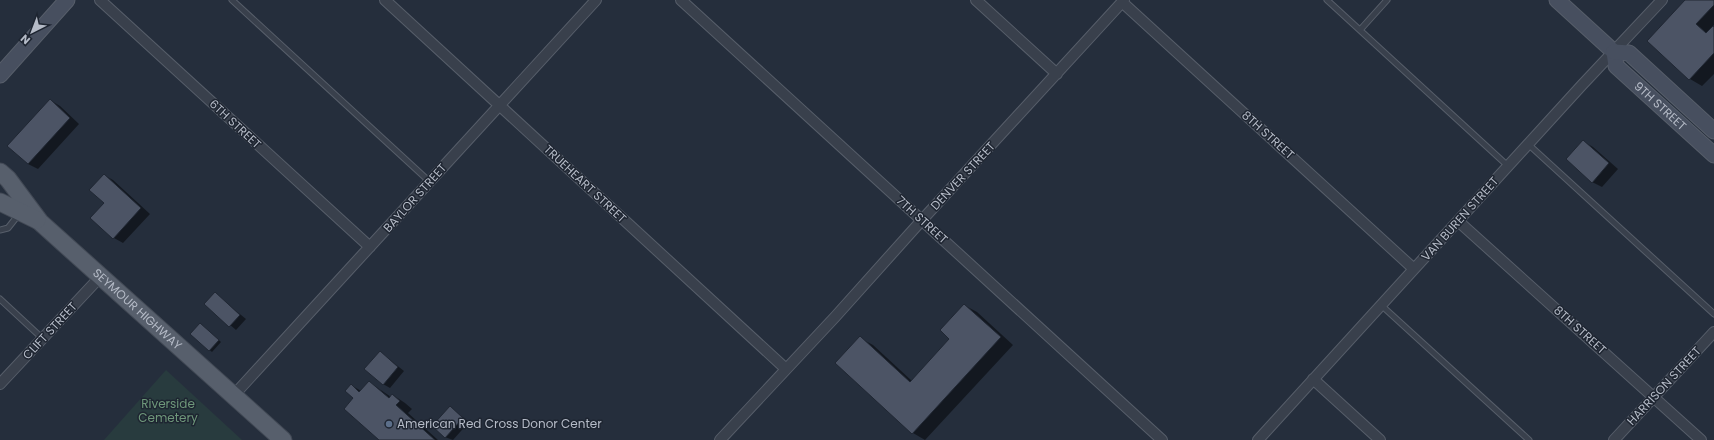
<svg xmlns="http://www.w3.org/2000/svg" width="1714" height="440" font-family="Poppins,sans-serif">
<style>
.green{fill:#283b3e}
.shadow{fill:#0007}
.building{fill:#4c5465;stroke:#202733}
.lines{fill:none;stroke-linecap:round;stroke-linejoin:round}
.lane-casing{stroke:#575e6a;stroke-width:7}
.street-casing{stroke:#575e6a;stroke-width:12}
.secondary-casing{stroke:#575e6a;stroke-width:17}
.primary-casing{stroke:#424955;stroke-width:19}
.lane{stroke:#39404c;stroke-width:5}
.street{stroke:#39404c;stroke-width:10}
.secondary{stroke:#474f5f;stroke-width:15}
.primary{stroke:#575f6c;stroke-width:17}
.service-dot{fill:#5c6f8a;stroke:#1e2531;stroke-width:1.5}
.labels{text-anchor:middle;stroke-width:3;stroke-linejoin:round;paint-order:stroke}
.street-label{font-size:12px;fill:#b5bbc7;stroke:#1e2531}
.park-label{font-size:12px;fill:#6e977a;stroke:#1e2531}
.poi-label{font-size:12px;fill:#b5bbc7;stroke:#1e2531;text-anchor:start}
</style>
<rect width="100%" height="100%" fill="#252e3c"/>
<path class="green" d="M166 370 242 440H104Z"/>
<path class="shadow" d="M1687 0H1714V25L1712 27 1714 28V74L1702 86 1690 79Z
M50 100 60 106 79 124 38 169 28 164Z
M1583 141 1593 147 1618 169 1602 187 1592 182Z
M104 175 113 180 150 214 123 243 114 238 105 203Z
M215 294 246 319 236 330 206 304Z
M964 305 977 312 1013 345 925 440 913 433 860 338 873 345 912 381 951 339Z
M203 326 221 342 212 352 191 334Z
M380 352 404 371 390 388 383 384Z
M369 382 391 397 393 395 405 403 412 409 408 413 438 440H381L355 398 351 385 361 391Z
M450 407 469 422 453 440 445 437Z"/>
<path class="building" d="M1685 0H1714V5L1696 24 1706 33 1713 26 1714 27V53L1689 80 1647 41Z
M50 99 70 118 28 164 7 146Z
M1583 140 1609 163 1592 183 1566 159Z
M104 174 141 208 113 239 90 218 104 203 89 190Z
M215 292 240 315 229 327 204 304Z
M964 304 1001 337 912 434 835 363 860 336 910 382 949 339 940 330Z
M200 323 219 340 209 351 190 334Z
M380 351 398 367 383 385 364 369Z
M369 381 389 398 392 394 400 401 396 405 435 440H379L344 409 353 398 345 391 351 384 359 392Z
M450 406 463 418 445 438 432 426Z"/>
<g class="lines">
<g class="lane-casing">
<path id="lane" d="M232 0 430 182
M1327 0 1508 166
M1360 30 1387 0
M1528 144 1714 314
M0 230 8 228 19 214
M0 299 42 338
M1381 305 1529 440"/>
</g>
<g class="street-casing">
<path id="street" d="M100 0 370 247
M385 0 786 369
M681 0 1162 440
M976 0 1057 74
M1122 2 1414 269
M1458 221 1701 440
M1313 379 1380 440
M0 384 100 277
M234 395 596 0
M720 440 835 317 922 220 1124 0
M1258 440 1582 85 1662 0
M1614 440 1714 332"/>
</g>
<g class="secondary-casing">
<g id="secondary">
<path id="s1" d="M1557 0 1614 52 1616 66 1714 155"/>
<path d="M1614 52 1629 53 1714 131"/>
<path d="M0 75 67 0"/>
</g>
</g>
<g class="primary-casing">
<g id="primary">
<path id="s2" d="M0 172 8 179 40 222 283 440"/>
<path d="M0 202 37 220"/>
</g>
</g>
<use href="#lane" class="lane"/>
<use href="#street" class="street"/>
<use href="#secondary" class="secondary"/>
<use href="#primary" class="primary"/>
</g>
<circle class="service-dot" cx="389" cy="424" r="4"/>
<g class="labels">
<g class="street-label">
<text dy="4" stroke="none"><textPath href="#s1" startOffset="151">9TH STREET</textPath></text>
<text transform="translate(235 124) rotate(43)" y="4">6TH STREET</text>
<text transform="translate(1268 135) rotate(42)" y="4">8TH STREET</text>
<text transform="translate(963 176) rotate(-47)" y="4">DENVER STREET</text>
<text transform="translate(585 184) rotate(43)" y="4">TRUEHEART STREET</text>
<text transform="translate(415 198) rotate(-48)" y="4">BAYLOR STREET</text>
<text transform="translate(1460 219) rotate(-48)" y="4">VAN BUREN STREET</text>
<text transform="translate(922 220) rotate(42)" y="4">7TH STREET</text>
<text dy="4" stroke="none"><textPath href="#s2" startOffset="195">SEYMOUR HIGHWAY</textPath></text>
<text transform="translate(1580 330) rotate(42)" y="4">8TH STREET</text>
<text transform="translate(50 331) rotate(-47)" y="4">CLIFT STREET</text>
<text transform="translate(1664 386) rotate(-47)" y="4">HARRISON STREET</text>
</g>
<g class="park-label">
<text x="168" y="408">Riverside<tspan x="168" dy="14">Cemetery</tspan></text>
</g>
<g class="poi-label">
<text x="397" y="428">American Red Cross Donor Center</text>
</g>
</g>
<g transform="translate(32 32) rotate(222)" stroke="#1e2531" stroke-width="3" paint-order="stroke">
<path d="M0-3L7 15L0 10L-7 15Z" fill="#b5bbc7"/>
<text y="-6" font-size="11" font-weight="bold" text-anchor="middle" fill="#b5bbc7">N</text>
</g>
</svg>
